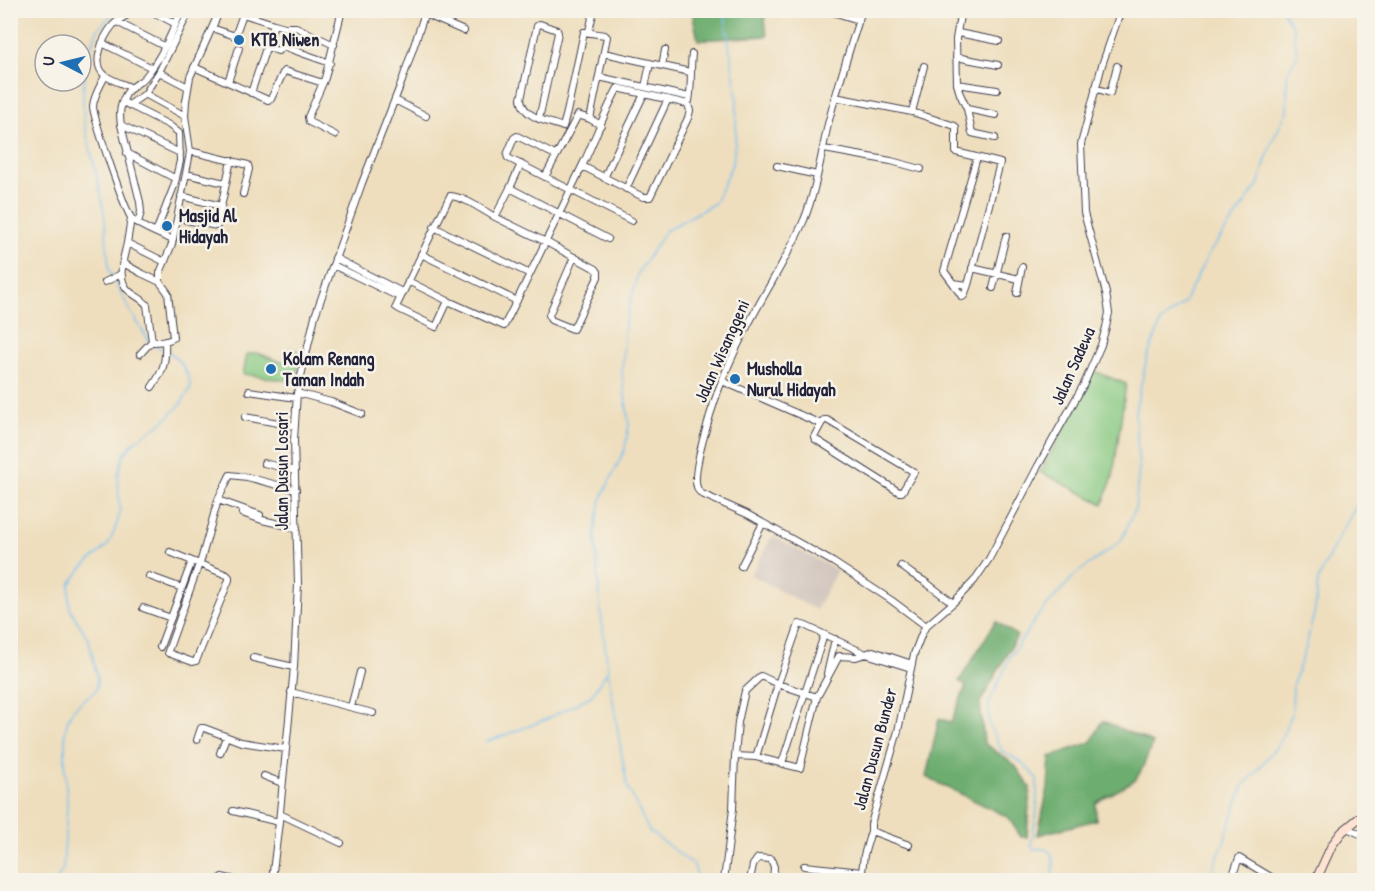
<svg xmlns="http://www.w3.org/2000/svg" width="1375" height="891" font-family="'Patrick Hand',sans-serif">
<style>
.industrial{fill:#cec1ba}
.green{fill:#87c982;stroke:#54765e;stroke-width:1.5}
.forest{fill:#6dad70;stroke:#486856;stroke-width:1.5}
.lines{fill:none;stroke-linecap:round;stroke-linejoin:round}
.stream{stroke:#76bfef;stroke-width:1.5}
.street-casing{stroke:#413e4e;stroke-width:8}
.secondary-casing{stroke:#413e4e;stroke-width:10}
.street{stroke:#fff;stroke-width:6}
.secondary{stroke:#fee3d2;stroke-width:8}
.poi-dot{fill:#1f6fb2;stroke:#f7f3e8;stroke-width:2}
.labels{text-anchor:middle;stroke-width:5;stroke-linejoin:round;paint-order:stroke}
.poi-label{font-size:18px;font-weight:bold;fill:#22223b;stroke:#f7f3e8;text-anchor:start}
.street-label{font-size:18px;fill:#22223b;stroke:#f7f3e8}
</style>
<rect width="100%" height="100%" fill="#f7f3e8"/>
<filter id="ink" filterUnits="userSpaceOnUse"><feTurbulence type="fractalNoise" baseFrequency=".0167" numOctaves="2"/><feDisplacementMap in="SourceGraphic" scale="12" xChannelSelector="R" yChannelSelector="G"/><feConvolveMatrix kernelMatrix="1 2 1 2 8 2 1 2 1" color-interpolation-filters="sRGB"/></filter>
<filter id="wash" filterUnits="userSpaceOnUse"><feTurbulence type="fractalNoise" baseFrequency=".008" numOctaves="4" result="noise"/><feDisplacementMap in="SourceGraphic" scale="24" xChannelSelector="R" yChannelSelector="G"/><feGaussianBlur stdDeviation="1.35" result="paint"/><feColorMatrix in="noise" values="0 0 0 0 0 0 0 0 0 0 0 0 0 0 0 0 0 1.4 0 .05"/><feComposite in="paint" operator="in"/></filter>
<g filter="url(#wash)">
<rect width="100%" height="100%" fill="#eedebd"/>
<path class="industrial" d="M772 536 837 570 816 610 751 575Z"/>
<path class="green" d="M290 349 301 352 295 382 243 374 247 354 258 353 278 361 286 362Z
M1094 371 1126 384 1113 476 1103 504 1040 472 1074 412Z"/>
<path class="forest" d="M692 11H764L767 36 698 40Z
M996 621 1017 636 980 703 984 743 1014 764 1030 787 1027 837H1021L1008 817 926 777 939 719 951 722 966 686 959 681Z
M1103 721 1153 743 1141 771 1135 780 1096 803V820L1038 835 1048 788 1050 757 1091 742Z"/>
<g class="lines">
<path class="stream" d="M112 276 109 270 105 220 101 195 85 126 83 105V89L90 49 98 29 116 10
M114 281 131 312 149 341
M152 344 161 349
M608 671 627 786 649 831 694 865 698 880
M486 742 545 720 591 696 608 670 600 605 595 533 601 499 625 449 629 424 622 373 625 323 638 273 665 231 715 203 733 162 736 131 737 97 724 10
M56 880 63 870 67 805 65 762V732L68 719 72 711 82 701 96 690 97 685V677L89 640 70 609 69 598 70 584 82 568 108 545 114 532 120 514 118 476 124 454 134 442 164 421 180 405 191 387C188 374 181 359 168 352
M1051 880 1054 864 1051 853 1045 849H1034L1031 846 1037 810V778L1021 762 1002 751 989 724V704L1010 657 1037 617 1076 574 1121 541 1135 509 1139 468 1135 411 1147 358 1161 322 1184 303 1208 255 1258 185 1272 142 1287 111V74L1297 55 1293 27 1282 10
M1209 880 1210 876 1224 842 1243 786 1257 771 1280 742 1292 711 1293 684 1305 650 1315 610 1318 580 1333 548 1364 491"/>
</g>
</g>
<g filter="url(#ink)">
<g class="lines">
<g class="street-casing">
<path id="street" d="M149 10 176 24
M826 10 859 20
M862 10C850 48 838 85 828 124 821 156 816 190 804 220 792 248 776 274 761 301 745 329 730 359 718 391 712 408 691 472 697 487 698 492 699 491 702 494L747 514 833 562 891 600 926 626
M961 10 956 39 957 84 960 94 967 109 972 133 995 138
M981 10 995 13
M425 14 464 31
M458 15 460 10
M117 22 164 46
M274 24 285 27H296L334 45
M212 28 235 36 243 14 274 24 251 93
M589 31 594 10
M958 33 999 41
M102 43 152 68
M267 47 278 51 282 46 330 63
M604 53 690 72
M956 57 998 65
M662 66 665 50
M194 67 268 100 271 99 283 73 285 71 323 83
M159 72 188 87
M105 76C101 85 94 95 93 106 93 117 125 211 132 219 141 228 162 235 173 240
M599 77 689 97
M228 82 239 48
M957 84 997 90
M645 87 650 64
M132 88C124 84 113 81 106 76 90 65 103 37 113 25 120 18 129 14 137 10
M1095 88 1110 93 1117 66
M835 97 912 112 924 66
M395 100 426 116
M689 101C692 85 690 70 692 54
M123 102 169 125 179 133 180 161 174 186 156 232
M129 105 145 94
M967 109 996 115
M912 112 955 126 956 128V152L1000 163 968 285 953 283 944 271 977 157
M185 116 145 94 159 72 190 10
M539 119 558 33 557 30 540 24 537 26 521 99C523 118 547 121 563 127L567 112 584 32 605 35 607 37 590 119
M121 125 180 153
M335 135 309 122 308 117 325 78 342 10
M824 149 891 161 921 169
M190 151 248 165 249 169 243 194
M127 153 176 179
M555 155 517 136 514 138 507 155 508 158 632 221
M582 166 643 197H650L688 118 690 111 688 104 618 88C605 111 596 136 585 160 558 216 532 271 504 326L448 301 436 327 399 309 396 307 450 196C465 197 482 210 495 217L510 188 608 239
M777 166 817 175
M186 174 225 183
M545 177 578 115 590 119 601 125
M604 178 644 94
M510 188 521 164
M626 189 668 99
M181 196 221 206
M495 217 546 242 596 269 598 272V277L573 329 551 320 549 315 574 257
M186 220 217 226 231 160
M138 223 141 212 140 202 121 125C119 113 120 105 126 94 130 86 141 83 146 76 162 57 172 32 182 10
M434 227 530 274
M127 243 131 218
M421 254 517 301
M335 258 402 292
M165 262 127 243C124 257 116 278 128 290 134 296 142 298 147 305L152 341 154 342C160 342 168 342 173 338L168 293 160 282V273L172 244 189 158 190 151 185 116 186 101 190 77 220 10
M123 263 141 273 160 282
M333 265 399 297
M972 268 1019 279
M408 281 448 301
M105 282 121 274
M953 283 962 297 964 296 968 285
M993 288 1006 236
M1017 293 1022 267
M140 354 152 341
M722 381 821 424 814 437 815 439 899 492H902L914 472 827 420H824L821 424
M152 387C164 370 166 362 165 341
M249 391 296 398
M297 393 331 402 362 414
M245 417 295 426
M264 463 295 471
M242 513 262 520 297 528
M260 515 218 500 230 475 247 477 296 490
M170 552 192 561
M741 566 763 523
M901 566 912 574 924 581 953 603
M149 576 182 588
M143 608 171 618
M160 647 192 561 227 575 229 577V580L196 661 193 662 168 653V651L199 564 201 560 218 500
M253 658 294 667
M827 674 835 639
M291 692 373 713
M817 697 778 684 761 676 745 691 738 722 735 756 756 757 800 768 817 697 839 656 856 657 866 654 911 668
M351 707 360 672
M197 740 201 728H204L241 742 286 749
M220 753 226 737
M756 757 778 684 799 624 806 626 866 654 873 651 912 664
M782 763 824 635
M264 776 282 783
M233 811 279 822
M280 814 341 843
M1347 828 1364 836
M871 831 909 845
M804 866 862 872
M222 877 235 880
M272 880 279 822 294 667 298 584 294 440 297 393 315 316 362 183 402 81 426 10
M724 880 733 809 735 756
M750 880 753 865 758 858 771 859 774 867 773 880
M861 880 864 855 871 831V824L898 731 914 654 922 633 926 626 954 602 974 581 989 559 1038 466 1084 384 1101 345 1106 327 1109 313 1106 293 1084 213 1081 144 1102 65 1121 10
M1231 880 1239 858 1276 880"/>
</g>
<g class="secondary-casing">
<path id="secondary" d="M1316 880 1332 845 1342 832 1364 814"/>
</g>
<use href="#street" class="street"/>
<use href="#secondary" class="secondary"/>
</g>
</g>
<g class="poi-dot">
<circle cx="239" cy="40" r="6"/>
<circle cx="167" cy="226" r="6"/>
<circle cx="271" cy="369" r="6"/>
<circle cx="735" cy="379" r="6"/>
</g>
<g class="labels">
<g class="poi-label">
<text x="251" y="46">KTB Niwen</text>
<text x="179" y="222">Masjid Al<tspan x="179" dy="21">Hidayah</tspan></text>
<text x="283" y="365">Kolam Renang<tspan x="283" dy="21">Taman Indah</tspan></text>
<text x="747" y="375">Musholla<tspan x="747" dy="21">Nurul Hidayah</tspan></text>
</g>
<g class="street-label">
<text transform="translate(722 351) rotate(-66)" y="6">Jalan Wisanggeni</text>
<text transform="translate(1073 366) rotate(-66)" y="6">Jalan Sadewa</text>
<text transform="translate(282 471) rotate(-90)" y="6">Jalan Dusun Losari</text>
<text transform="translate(875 749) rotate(-75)" y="6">Jalan Dusun Bunder</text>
</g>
</g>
<rect width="1375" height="891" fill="none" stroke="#f7f3e8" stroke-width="36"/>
<g transform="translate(63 63) rotate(277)"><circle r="28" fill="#f7f3e8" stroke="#a29fa3" stroke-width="1.5"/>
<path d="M0-4.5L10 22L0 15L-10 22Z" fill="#1f6fb2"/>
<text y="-9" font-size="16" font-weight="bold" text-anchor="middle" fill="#22223b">U</text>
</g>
</svg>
